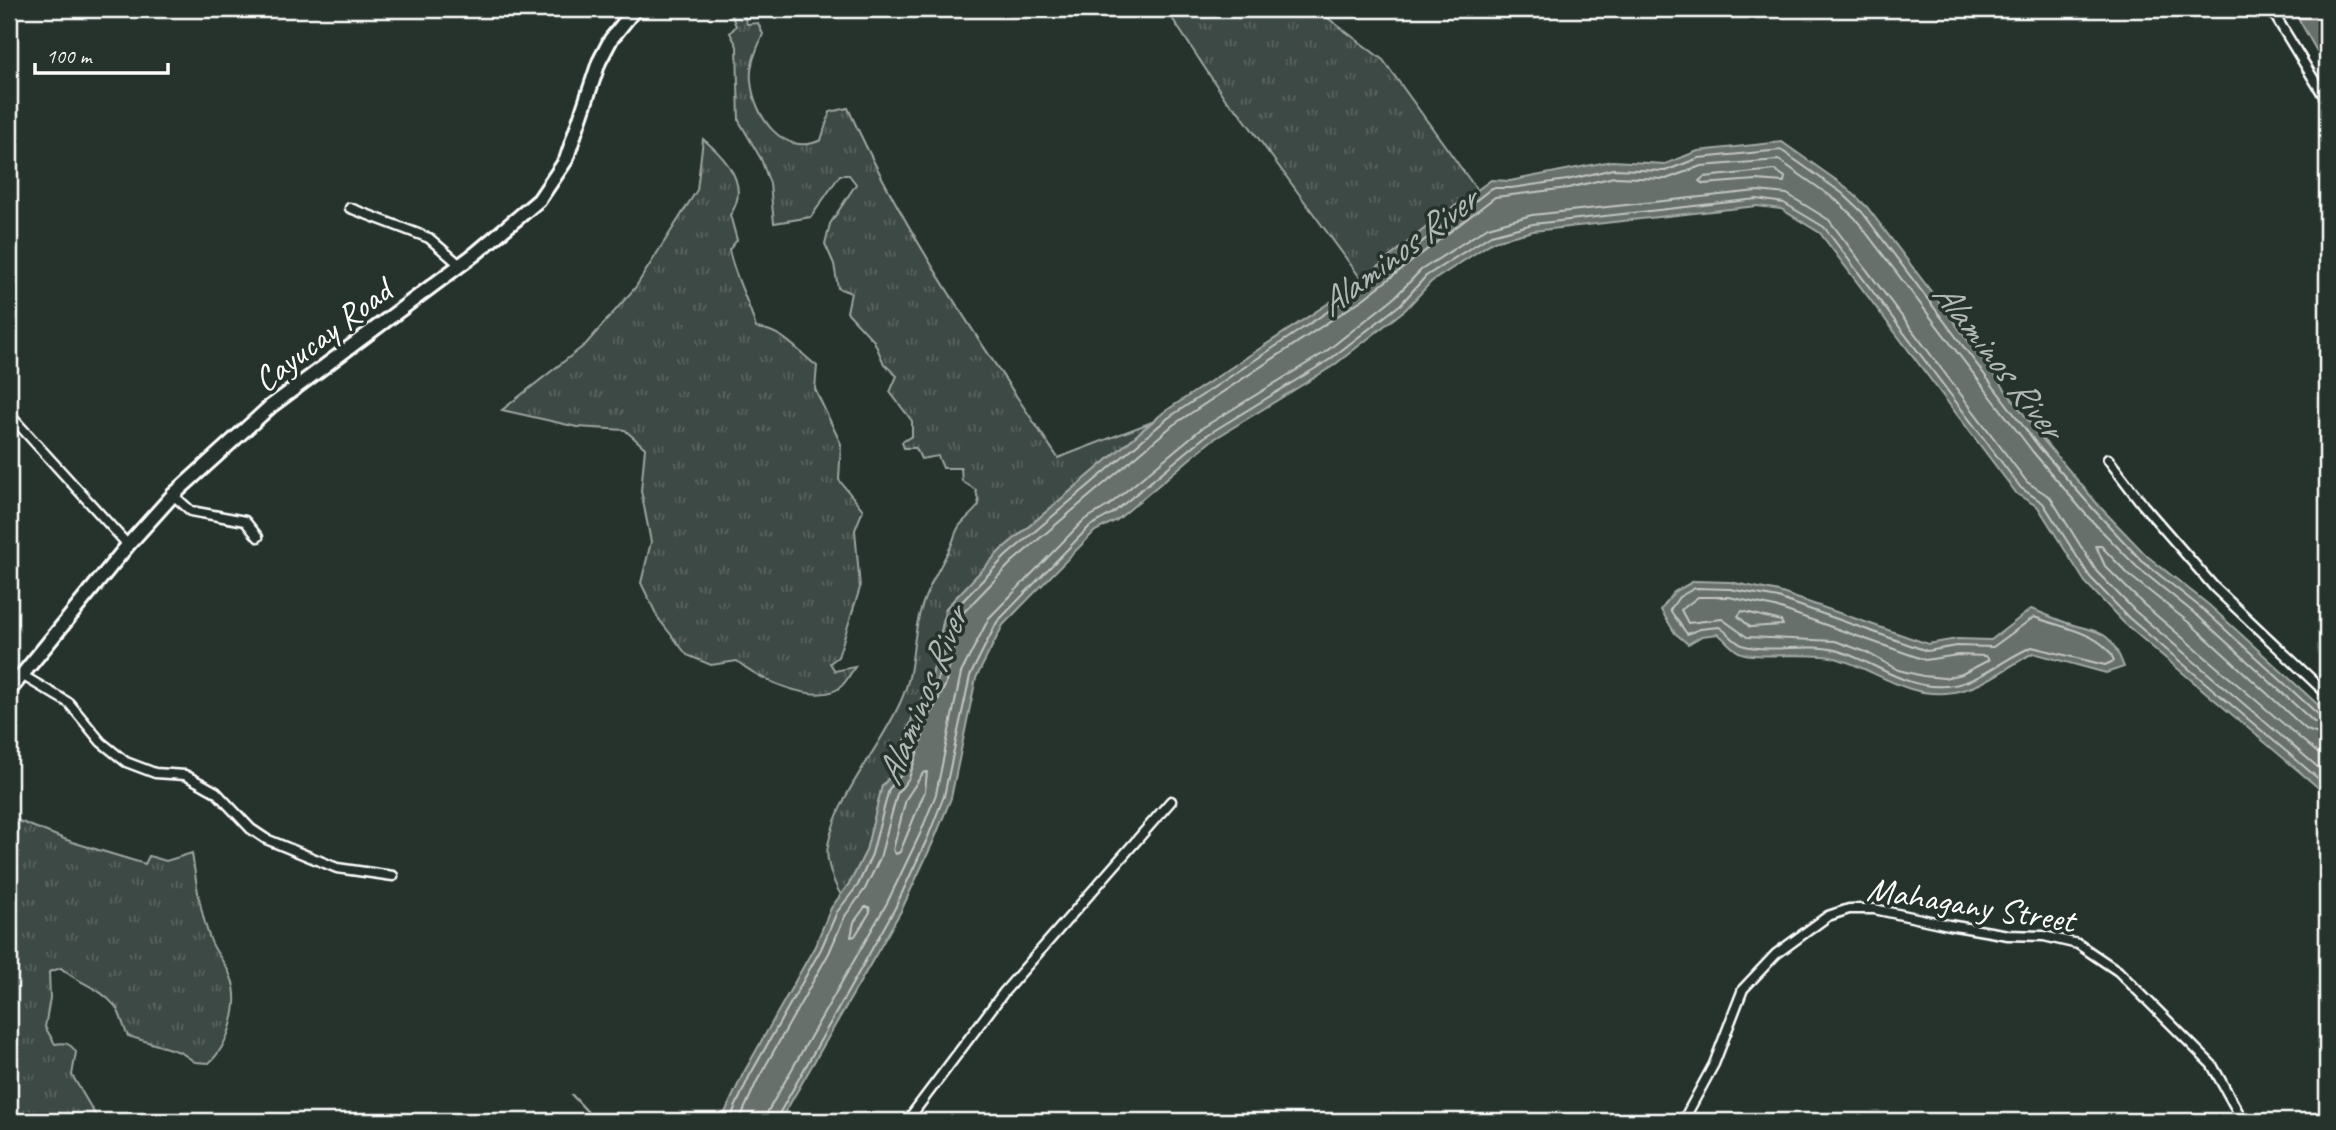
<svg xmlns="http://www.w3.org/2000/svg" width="2336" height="1130" font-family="Caveat,sans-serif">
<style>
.grass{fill:url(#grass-tufts);stroke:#9ea4a2;stroke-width:2}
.water{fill:#67706c;stroke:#a4a9a7;stroke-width:2}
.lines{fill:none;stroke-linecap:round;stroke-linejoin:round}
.shore{stroke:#c2c6c4;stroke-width:2}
.stream{stroke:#a4a9a7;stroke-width:2.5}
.street-casing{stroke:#fff;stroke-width:13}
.secondary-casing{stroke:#fff;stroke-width:18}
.street{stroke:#26332d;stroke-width:8}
.secondary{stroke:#26332d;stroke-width:12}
.labels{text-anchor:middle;stroke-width:7;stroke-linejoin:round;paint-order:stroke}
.street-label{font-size:35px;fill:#fff;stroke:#26332d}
.water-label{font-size:37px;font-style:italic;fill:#b3b8b6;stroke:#26332d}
</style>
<defs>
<pattern id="grass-tufts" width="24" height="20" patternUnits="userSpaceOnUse" patternTransform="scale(1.75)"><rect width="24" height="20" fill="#3e4944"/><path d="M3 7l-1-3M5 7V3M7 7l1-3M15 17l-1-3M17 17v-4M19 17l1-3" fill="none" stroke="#5b6460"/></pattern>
</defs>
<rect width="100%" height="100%" fill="#26332d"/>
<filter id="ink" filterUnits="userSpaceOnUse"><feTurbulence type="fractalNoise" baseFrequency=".0143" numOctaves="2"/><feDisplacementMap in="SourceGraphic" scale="14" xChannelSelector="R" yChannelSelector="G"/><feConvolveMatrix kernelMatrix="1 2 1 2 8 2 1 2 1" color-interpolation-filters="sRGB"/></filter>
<g filter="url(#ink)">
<path class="grass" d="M729 9H741L747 24 758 23 763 34C757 50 749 64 751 81 754 116 783 158 821 140L830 112 848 108C904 233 982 345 1058 458L1152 422 1001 550 946 608 931 681 914 712 895 771 882 786 866 851 851 881 841 895C833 882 825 860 828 845 839 791 878 752 900 703 913 674 911 660 916 631 921 597 935 577 950 548 954 541 955 530 961 524 967 517 973 513 979 505L976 490 962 481 961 468H943L938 456 921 459 916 448H904L902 442 912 436V421L890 392 897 376 884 364 874 341 847 312 851 293 838 288 834 264 825 244 830 224 856 184 849 175H840L811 217 774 223 770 184 761 159 739 121 737 46 730 33 736 26Z
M1182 9H1316L1383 60 1477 190 1362 280 1239 112 1226 100 1170 15Z
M703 139C725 157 751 186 730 215L737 240 729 250C735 278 749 301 756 328 783 330 796 350 817 366L815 389 841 444 839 480 863 510 855 530 860 588 838 657 830 663 835 671 855 667C850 674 845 685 838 689 811 704 759 679 737 661L711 665 687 655 658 618 641 583 651 542 641 491 645 448 625 430 577 427 502 410 586 344 635 288 697 190Z
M9 817 72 842 145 864 149 856 166 861 192 853C196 882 200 911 210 939 215 953 226 963 231 977 242 1003 229 1045 209 1063L195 1062 180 1052 128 1036C123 1027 121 1013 115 1006 100 987 77 983 61 968L49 972 50 998 45 1027 55 1044C65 1042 70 1043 76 1052L72 1075 99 1121H9Z"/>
<path class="water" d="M2293 9H2327V69Z
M1782 142 1846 187 1867 207 2045 442 2100 507 2147 556 2209 605 2327 713V795L2124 623 2085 582 2038 507 2017 494 1820 233 1781 209 1757 206 1533 231 1494 241 1431 282 1406 309 1333 366 1211 441 1117 520 1095 531 1003 625 976 678 951 798 934 840 901 911 780 1121H721L743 1074 815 946 831 908 851 881 866 851 882 786 895 771 914 712 931 681 946 608 1001 550 1164 412 1353 287 1429 225 1491 180 1510 181 1612 161 1665 164 1698 151Z
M1694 581 1730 582 1779 592 1928 644 1957 639 1991 640 2031 609C2043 613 2055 619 2067 623 2101 634 2109 628 2124 667L2106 673 2033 653C2005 668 1979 691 1946 693 1904 697 1873 668 1835 658 1811 651 1754 660 1739 652 1731 648 1725 639 1718 634L1702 636 1688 644 1675 633 1661 610 1674 592Z"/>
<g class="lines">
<path class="shore" d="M1775 170 1785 177 1784 182 1756 180 1703 184 1699 181 1704 177Z
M1695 588 1730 589 1778 598 1927 651 1957 646 1993 647 2034 617C2059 627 2105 633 2114 661L2105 665 2032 647C2002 659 1979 684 1946 686 1904 690 1873 660 1835 650 1806 643 1773 653 1745 646 1735 644 1728 632 1719 627L1700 629 1687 634 1670 610 1679 597Z
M1698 597H1729L1775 607 1925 660 1958 655 1986 656 1989 660 1962 674 1944 678 1923 676 1898 670 1866 652 1835 641 1747 637 1722 619 1688 623 1681 610Z
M1742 611 1781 621 1783 625 1750 627 1738 616Z
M2327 737 2307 730 2192 625 2129 575 2101 546H2096L2105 566 2143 604 2327 761
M927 772 925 791 900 852 896 854 893 850 906 799 923 773Z
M869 907 870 912 855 936 851 937 854 922 865 907Z
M729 1121 749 1077 821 949 837 912 858 885 872 854 889 789 902 774 921 715 937 683 953 611 1006 556 1168 418 1357 292 1492 188H1511L1567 180 1613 169 1665 171 1699 158 1781 150 1842 193 1862 212 2039 447 2095 511 2142 561 2205 611 2320 716 2327 717
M739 1121 757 1081 829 953 845 916 865 889 880 858 897 794 909 778 929 718 945 686 961 615 1012 562 1173 425 1363 299 1495 197 1568 188 1614 177 1666 179 1701 166 1779 160 1836 200 1855 218 2033 452 2088 517 2137 567 2199 617 2314 722 2327 726
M766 1121 768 1111 887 903 920 834 936 794 961 673 989 618 1084 520 1108 506 1202 428 1324 353 1395 297 1421 270 1488 227 1532 215 1757 191 1787 194 1829 220 2027 482 2050 497 2097 572 2135 611 2327 775
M775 1121 895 908 928 837 944 796 970 676 997 622 1090 526 1113 513 1207 435 1329 360 1401 304 1426 276 1491 235 1533 224 1757 199 1784 203 1824 227 2021 488 2043 503 2090 577 2129 618 2327 786"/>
<path class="stream" d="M572 1095 596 1121"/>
<g class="street-casing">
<path id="street" d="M2271 9 2327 101
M350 208 429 238 460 265
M9 414 128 545
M2108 459 2143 505 2215 588 2327 694
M173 495 191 511 245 521 258 537
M20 674 69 703 101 742 126 762 155 773 185 775 200 783 216 792 251 829 266 839 337 868 393 876
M907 1121 1004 992 1171 801
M1683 1121 1714 1064 1743 989 1776 954 1828 916 1849 909H1874L1949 925 2008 935 2044 936 2078 944 2118 971 2212 1065 2243 1121"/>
</g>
<g class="secondary-casing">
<path id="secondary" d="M9 691 128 545 173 495 271 406 475 254 539 200 566 160 599 62 611 39 635 9"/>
</g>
<use href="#street" class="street"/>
<use href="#secondary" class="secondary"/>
</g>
</g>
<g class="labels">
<g class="street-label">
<text transform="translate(322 335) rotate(-37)" y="12">Cayucay Road</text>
<text transform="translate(1971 904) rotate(9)" y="12">Mahagany Street</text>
</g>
<g class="water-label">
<text transform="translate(1397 251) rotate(-37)" y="13">Alaminos River</text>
<text transform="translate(1999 359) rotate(52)" y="13">Alaminos River</text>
<text transform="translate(921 696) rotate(-68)" y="13">Alaminos River</text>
</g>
</g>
<rect width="2336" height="1130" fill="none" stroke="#26332d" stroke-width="35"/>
<rect x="18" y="18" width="2301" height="1095" fill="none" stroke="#fff" stroke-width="2.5" filter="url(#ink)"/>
<path d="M35 63v10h133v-10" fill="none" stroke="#ffffff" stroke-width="3.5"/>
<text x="46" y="63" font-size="21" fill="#ffffff" stroke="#26332d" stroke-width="5" paint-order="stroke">100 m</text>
</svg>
